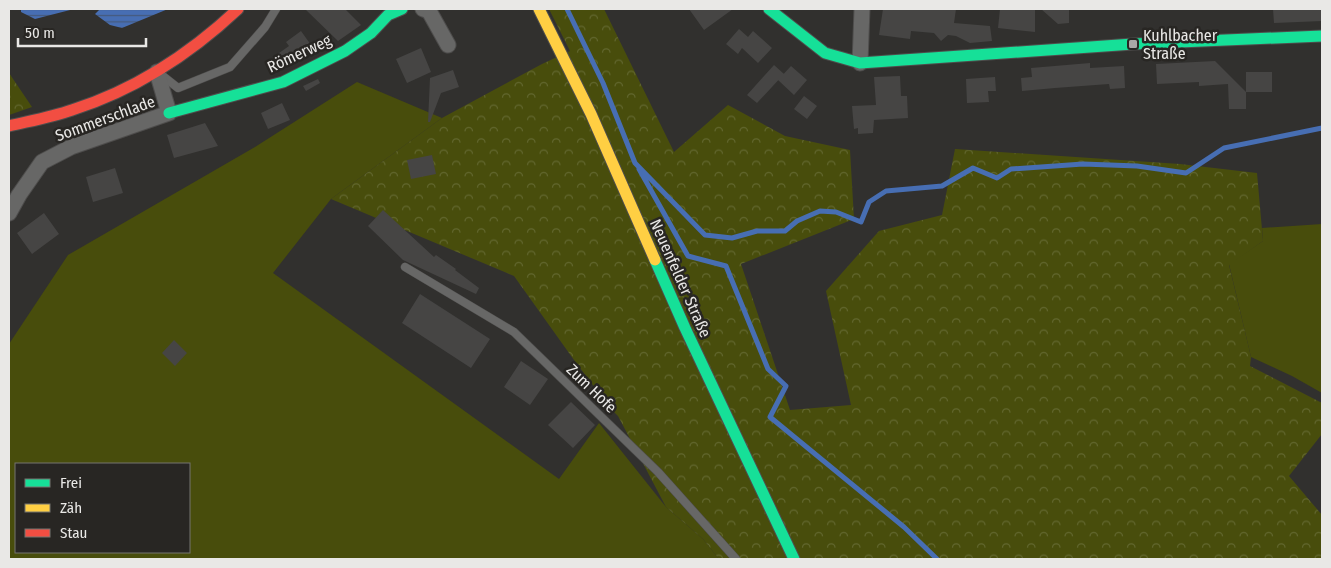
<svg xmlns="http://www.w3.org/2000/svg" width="1331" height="568" font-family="'Fira Sans Condensed',sans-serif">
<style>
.grass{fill:#484d0c;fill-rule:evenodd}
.forest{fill:url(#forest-crowns)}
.water{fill:url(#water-rules)}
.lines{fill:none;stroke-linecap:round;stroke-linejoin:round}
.stream{stroke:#476eb3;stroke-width:5}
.building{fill:#464544}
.lane-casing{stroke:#4e4d4c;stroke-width:9}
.street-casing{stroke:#4e4d4c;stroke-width:17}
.fast-casing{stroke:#4e4d4c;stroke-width:13}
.slow-casing{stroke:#4e4d4c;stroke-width:13}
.jam-casing{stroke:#4e4d4c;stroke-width:13}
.lane{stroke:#676766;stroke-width:8}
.street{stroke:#676766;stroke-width:15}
.fast{stroke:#16e098;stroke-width:11}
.slow{stroke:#ffcf43;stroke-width:11}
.jam{stroke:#f24e42;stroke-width:11}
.poi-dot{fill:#a9a8a6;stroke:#282623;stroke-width:2}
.labels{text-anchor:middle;stroke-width:5;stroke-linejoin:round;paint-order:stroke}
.poi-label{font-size:16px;fill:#e9e8e6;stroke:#282623;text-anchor:start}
.street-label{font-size:16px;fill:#e9e8e6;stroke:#282623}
</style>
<defs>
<pattern id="forest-crowns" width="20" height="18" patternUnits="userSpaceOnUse" patternTransform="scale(1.25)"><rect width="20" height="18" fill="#484d0c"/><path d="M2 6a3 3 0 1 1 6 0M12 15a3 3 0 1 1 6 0" fill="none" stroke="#62672f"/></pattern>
<pattern id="water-rules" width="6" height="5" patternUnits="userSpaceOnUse" patternTransform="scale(1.25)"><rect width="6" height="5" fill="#476eb3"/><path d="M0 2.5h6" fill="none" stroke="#465a7c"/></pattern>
</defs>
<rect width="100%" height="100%" fill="#31302e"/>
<path class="grass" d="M357 82 442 118 331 199 273 273 559 479 599 423 666 507 703 539 719 559H9V344L68 255 255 147ZM16 464H189V552H16Z
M1322 224V393L1292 376 1251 357 1229 264 1263 241 1262 228Z"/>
<path class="forest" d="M549 9H604L674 152 728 105 785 136 850 150 854 219 741 264 790 410 851 405 826 291 879 231 942 215 955 149 1180 164 1257 173 1263 241 1229 265 1251 357 1250 366 1322 403V434L1289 476 1322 515V559H719L703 539 666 507 618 416 610 408 574 360 514 276 331 199 442 118 542 64 570 51Z
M9 73 32 107 9 115Z"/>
<path class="water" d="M21 9H74L35 19 21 12Z
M100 9H168L122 28 110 25 95 14Z"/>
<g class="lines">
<path class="stream" d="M567 9 603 83 635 163 705 235 732 238 757 231H785L797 221 820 211 836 212 861 222 869 202 886 191 942 186 973 168 997 178 1011 169 1083 164 1137 166 1186 173 1224 148 1322 128
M639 169 688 256 726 266 768 369 786 386 770 417 904 527 937 559"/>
</g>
<path class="building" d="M305 9H345L361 25 338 41Z
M689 9H733L704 30Z
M883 9H956L954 23 990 26 992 41 970 43 956 36 948 35 941 41 934 33 911 31 910 39 879 35Z
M1000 9H1035V32L998 28Z
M1041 9H1069V23L1058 24Z
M1273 9H1322V21L1274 23Z
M739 29 748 37 753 31 772 48 758 63 742 48 738 54 726 44Z
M301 31 316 52 280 70 272 58 289 46 286 42Z
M421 48 431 72 407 83 396 59Z
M1215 61 1246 92V72H1272V92H1246V109H1229L1228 84 1199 86V82L1157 84 1156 64Z
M1090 63V68L1124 66 1125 88 1110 89 1109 84 1055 88 1022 91 1021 78 1032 77 1031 68Z
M774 65 784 74 757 103 747 95Z
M791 66 807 80 794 95 778 80Z
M453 70 459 87 441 93 430 122H428L430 78Z
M900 76 901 96H907L908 118 874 120 873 133 858 134V128L854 129 852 106 876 105 874 77Z
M995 77 996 91H988L989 102 967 103 966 79Z
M318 79 320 83 306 91 303 86Z
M804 96 817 106 807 119 794 109Z
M282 103 290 120 268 129 261 113Z
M205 123 218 146 174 158 167 135Z
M432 155 436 174 411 179 407 160Z
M115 168 123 193 93 202 86 177Z
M383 210 434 257 436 255 456 269 455 270 479 288 476 294 403 260 368 226Z
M44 213 59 234 32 254 17 233Z
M420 294 490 339 471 368 402 323Z
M174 340 187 353 175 366 162 353Z
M521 361 548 379 530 405 504 387Z
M571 402 595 425 573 448 548 425Z"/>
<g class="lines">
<g class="lane-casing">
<path id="lane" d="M159 73 178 88 230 67 265 27 276 9
M405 267 514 332 658 472 736 559"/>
</g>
<g class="street-casing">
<path id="street" d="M423 9 429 11 448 45
M860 63 862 9
M9 213 19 195 42 162 71 147 169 113 157 72"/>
</g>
<g class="fast-casing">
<path id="fast" d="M769 9 825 53 860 63 1133 44 1322 36
M169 113 283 82 345 51 371 33 388 15 402 9
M655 260 685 328 794 559"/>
</g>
<g class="slow-casing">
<path id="slow" d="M539 9 591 114 655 260"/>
</g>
<g class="jam-casing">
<path id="jam" d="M9 126C30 121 52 117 72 110 135 90 190 54 238 9"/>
</g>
<use href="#lane" class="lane"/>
<use href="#street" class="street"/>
<use href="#fast" class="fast"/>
<use href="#slow" class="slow"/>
<use href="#jam" class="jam"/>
</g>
<rect class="poi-dot" x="1128" y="39" width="10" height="10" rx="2.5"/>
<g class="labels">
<g class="poi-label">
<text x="1143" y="41">Kuhlbacher<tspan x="1143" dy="18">Straße</tspan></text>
</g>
<g class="street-label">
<text transform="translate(299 53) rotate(-25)" y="6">Römerweg</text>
<text transform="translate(105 118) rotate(-20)" y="6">Sommerschlade</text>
<text transform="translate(681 278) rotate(66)" y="6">Neuenfelder Straße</text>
<text transform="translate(592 388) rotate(44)" y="6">Zum Hofe</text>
</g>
</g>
<rect width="1331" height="568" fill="none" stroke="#e9e8e6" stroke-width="20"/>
<rect x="15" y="463" width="175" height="90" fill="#282623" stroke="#757471"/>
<rect x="25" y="479" width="25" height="8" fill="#16e098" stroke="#757471"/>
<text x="60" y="488" font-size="15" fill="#e9e8e6">Frei</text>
<rect x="25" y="504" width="25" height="8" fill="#ffcf43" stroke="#757471"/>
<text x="60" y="513" font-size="15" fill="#e9e8e6">Zäh</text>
<rect x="25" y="529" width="25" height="8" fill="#f24e42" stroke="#757471"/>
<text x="60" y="538" font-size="15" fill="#e9e8e6">Stau</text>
<path d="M18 38v8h128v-8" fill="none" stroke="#e9e8e6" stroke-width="2.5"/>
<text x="25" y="38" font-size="15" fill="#e9e8e6" stroke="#282623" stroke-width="4" paint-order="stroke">50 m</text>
</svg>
